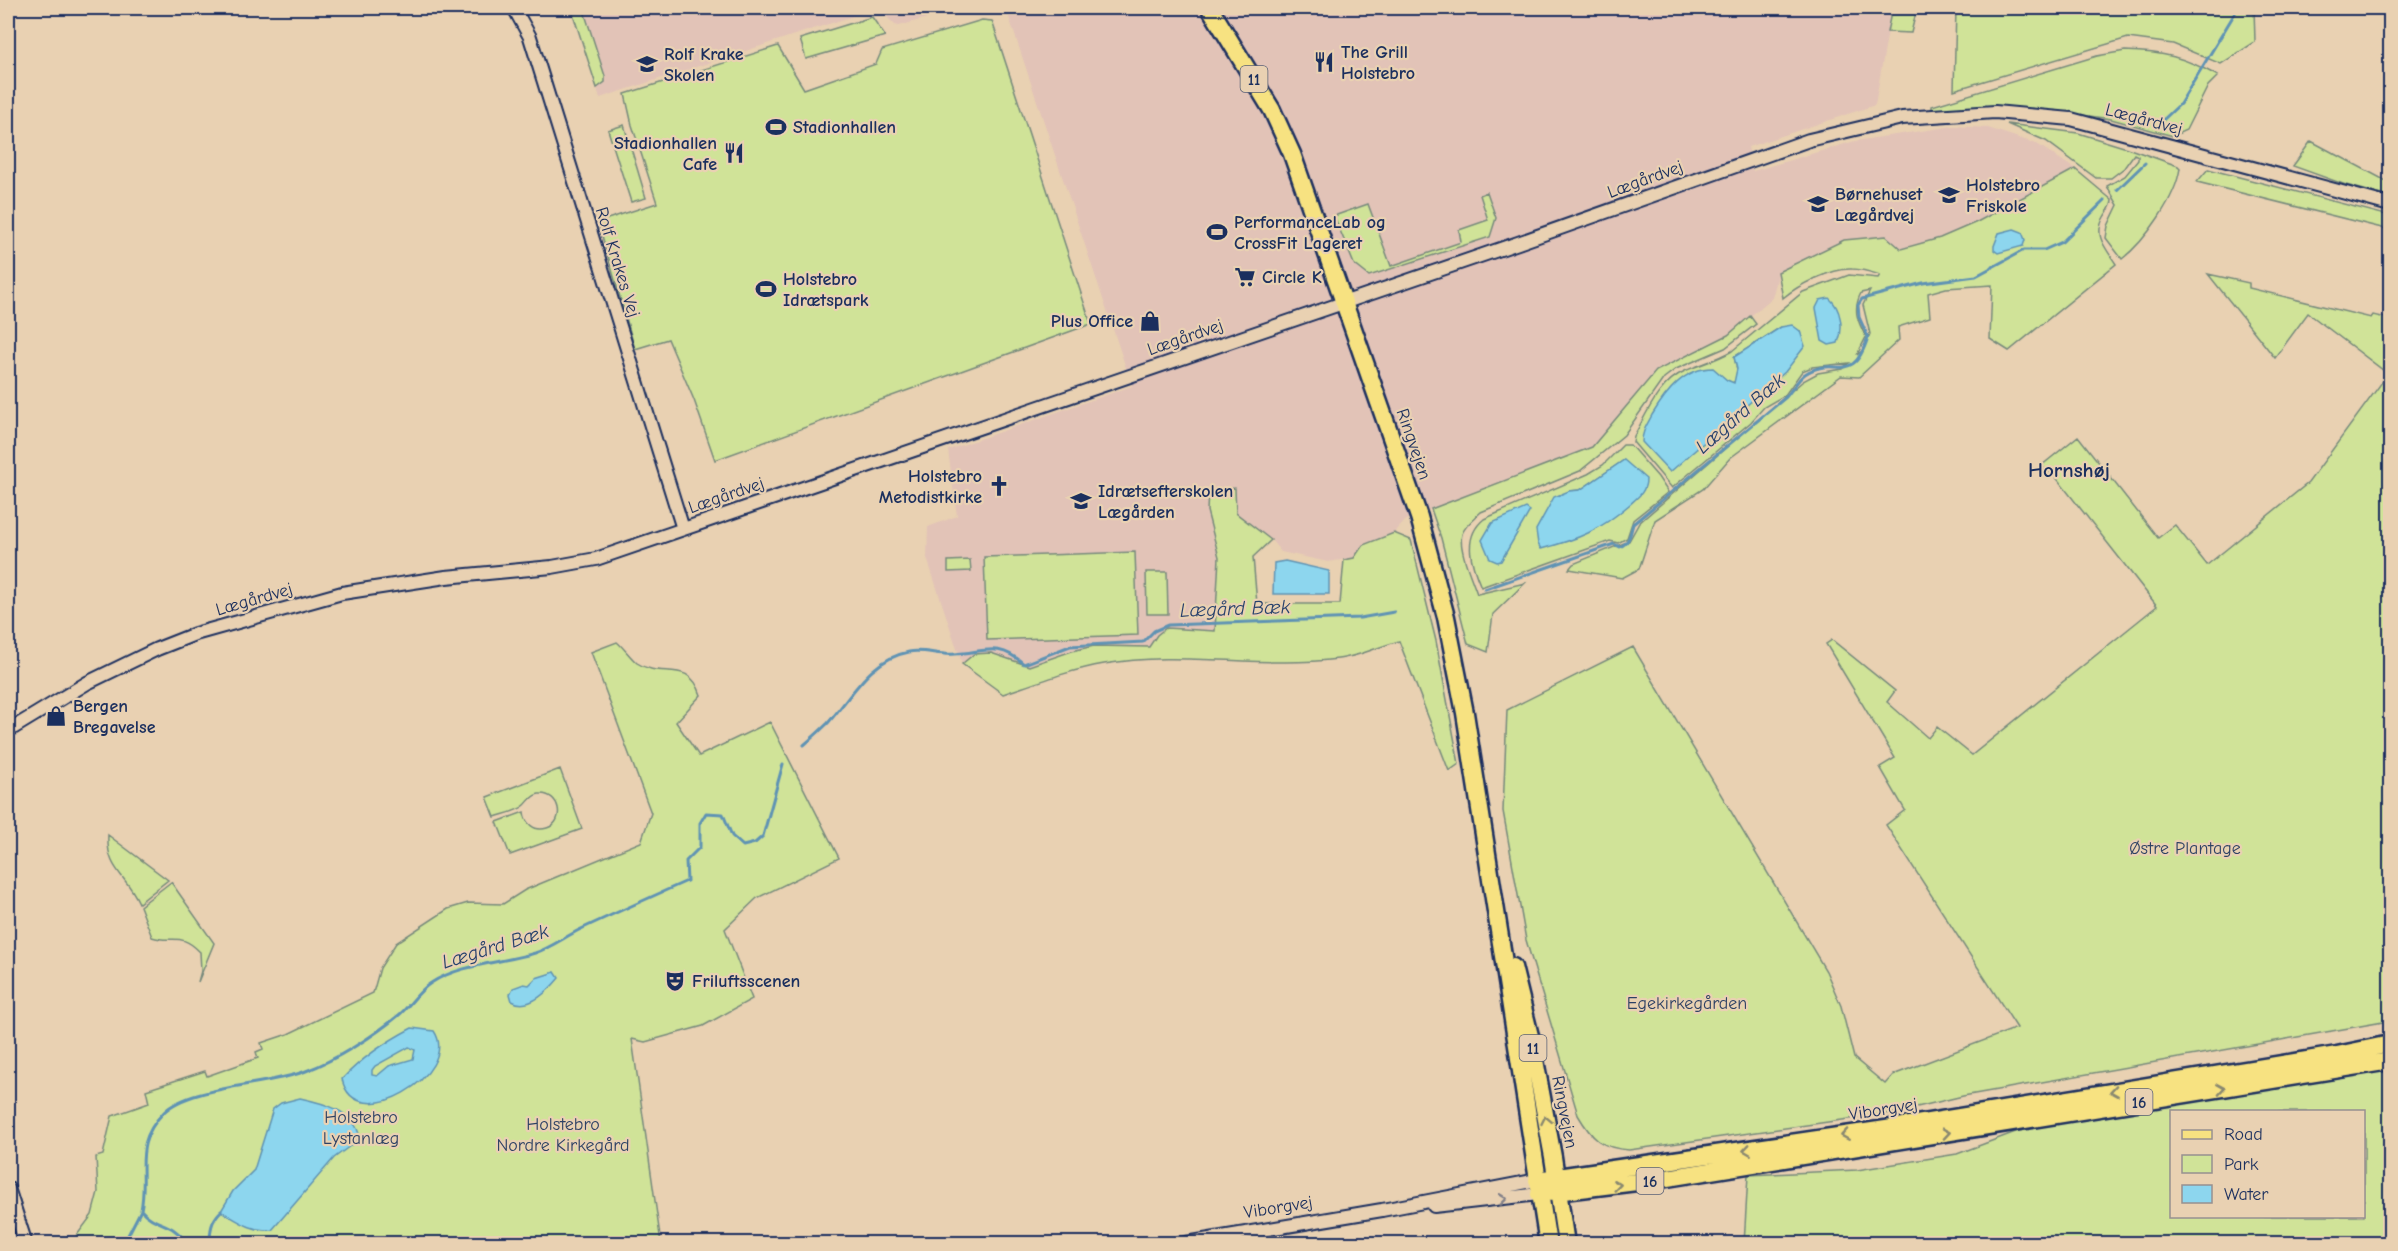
<svg xmlns="http://www.w3.org/2000/svg" width="2398" height="1251" font-family="'Comic Neue',sans-serif">
<style>
.built{fill:#e2c3b7}
.green{fill:#d0e398;stroke:#76897b;stroke-width:1.5;fill-rule:evenodd}
.water{fill:#8dd6ee;stroke:#5f93b4;stroke-width:1.5;fill-rule:evenodd}
.lines{fill:none;stroke-linecap:round;stroke-linejoin:round}
.stream{stroke:#5f93b4;stroke-width:3}
.minor-casing{stroke:#1b2f5e;stroke-width:16}
.major-casing{stroke:#1b2f5e;stroke-width:21}
.minor{stroke:#e9d1b2;stroke-width:12}
.major{stroke:#f7e281;stroke-width:16}
.oneway{stroke:#898870}
.oneway2{stroke:#828088}
.labels{text-anchor:middle;stroke-width:4.5;stroke-linejoin:round;paint-order:stroke}
.shield{fill:#e9d1b2;stroke:#596077;stroke-width:1.5}
.shield-label{font-size:16px;font-weight:bold;fill:#1b2f5e}
.poi-label{font-size:18px;font-weight:bold;fill:#1b2f5e;stroke:#e9d1b2;text-anchor:start}
.street-label{font-size:18px;fill:#1b2f5e;stroke:#e9d1b2}
.park-label{font-size:18px;fill:#2d4164;stroke:#e9d1b2}
.water-label{font-size:20px;font-style:italic;fill:#26406c;stroke:#e9d1b2}
.quarter-label{font-size:21px;font-weight:bold;fill:#1b2f5e;stroke:#e9d1b2}
</style>
<rect width="100%" height="100%" fill="#e9d1b2"/>
<filter id="ink" filterUnits="userSpaceOnUse"><feTurbulence type="fractalNoise" baseFrequency=".0167" numOctaves="2"/><feDisplacementMap in="SourceGraphic" scale="12" xChannelSelector="R" yChannelSelector="G"/><feConvolveMatrix kernelMatrix="1 2 1 2 8 2 1 2 1" color-interpolation-filters="sRGB"/></filter>
<g filter="url(#ink)">
<path class="built" d="M571 8H962L899 26 895 25 878 8 600 98Z
M1006 8H1892L1875 105 1748 147 1753 171 1855 141 1954 126 1988 128 2037 144 2075 169 1977 222 1940 238 1901 249 1844 240 1779 272 1772 298 1728 335 1656 371 1592 447 1408 518 1394 533 1363 545 1354 558 1328 562 1281 552 1271 540 1236 513 1207 511 1219 556 1215 631 1166 628 1157 635 1149 647 1094 646 1072 651 1029 666 991 653 974 654 962 664 927 558 928 527 957 516 948 450 1132 386Z"/>
<path class="green" d="M571 8H583L605 76V82L597 88Z
M1892 8H1917L1911 33 1887 32Z
M1956 8H2254L2255 42 2221 64 2173 44 2128 38 1954 90Z
M872 17 885 36 806 59 800 39Z
M982 20 992 21 1091 324 715 460 694 400 668 339 635 349 598 222 657 203 632 125 625 94 778 46 804 89 876 64 882 50Z
M2125 51C2164 52 2184 57 2218 76L2208 86 2186 130 2173 136 2111 119 2060 112 1993 106 1932 110V106L2097 56Z
M2007 124 2078 133 2127 148 2178 166 2180 168C2176 198 2145 241 2122 259L2106 238 2108 226 2118 205 2107 186 2125 176 2138 160V156L2134 154 2124 168 2111 178H2096L2046 141Z
M624 125 646 198 631 202 608 130Z
M2311 141 2390 183V197L2346 185 2293 166Z
M2075 169 2112 200C2112 207 2108 210 2104 217 2093 236 2106 248 2116 264L2009 351 1990 339 1992 285 1946 288 1928 293 1930 317 1898 327 1899 340 1859 377 1841 376 1730 458 1703 489 1655 520 1639 569 1622 578 1569 569 1573 564 1629 541 1639 523 1803 381 1818 373 1842 369 1849 363 1812 367 1802 371 1785 395 1764 407 1751 422 1672 488 1633 442 1634 436C1647 413 1659 382 1685 371 1701 364 1717 360 1732 351L1803 292 1849 275 1878 278 1880 275C1871 272 1861 269 1852 269 1832 268 1798 285 1783 298L1778 272 1844 240 1886 236 1901 249 1940 238 1977 222ZM1870 291 1863 305 1870 334 1862 351 1857 355 1866 337C1858 322 1852 310 1861 293ZM1781 327 1670 472 1727 380 1732 383 1736 381 1737 369 1734 357Z
M2208 169 2390 216V230L2197 182Z
M1487 192 1496 218 1490 237 1369 276 1354 264 1334 216 1368 204 1391 266 1461 242 1459 230 1488 220 1480 195Z
M2208 274 2249 283V288L2371 318 2373 315 2390 319V1013L2383 1022 1963 1096 1892 1113 1629 1150C1601 1148 1592 1139 1578 1115L1526 940 1503 811 1507 710 1633 647 1826 971 1841 1006 1854 1058 1885 1084 1893 1075 2017 1028 1886 825 1905 810 1880 767 1895 758 1826 644 1832 640 1895 691 1887 702 1928 738 1937 727 1972 755 2157 606 2055 476 2041 466 2078 436 2158 538 2175 525 2207 565 2308 483 2388 374 2308 313 2275 358Z
M1750 316 1756 324 1725 348 1676 369 1664 378 1624 435 1580 471 1481 512C1475 518 1465 525 1462 534 1458 549 1472 579 1477 594L1525 583 1493 614 1488 652 1468 644 1441 538 1431 509 1592 447 1656 371 1728 335Z
M1623 445H1630L1658 477 1668 492 1633 520 1627 538 1618 543 1610 541 1481 587C1471 564 1462 537 1484 519L1588 474 1603 465ZM1624 460 1537 530 1569 491 1580 490Z
M1235 488 1236 513 1271 540 1253 557 1257 604H1340L1344 560 1354 558 1363 545 1394 533 1411 540 1436 641 1459 764 1449 771 1399 641C1380 646 1358 657 1338 659 1261 669 1181 650 1104 664 1070 670 1036 683 1003 694L962 664 974 654 991 653 1029 666 1072 651 1094 646 1149 647 1157 635 1166 628 1215 631 1219 557 1207 511 1208 491Z
M1135 552 1138 635 987 640 984 557Z
M970 560 971 571 948 572V561Z
M1146 572H1167L1168 614H1147Z
M617 642C624 648 630 657 637 663 662 680 688 657 701 695L676 722 699 756 770 722 839 858 757 898 725 929 752 999 703 1026 645 1042 632 1039 661 1243 74 1244V1239L92 1215 98 1192 96 1157 103 1155 112 1116 149 1103 146 1090 205 1071 207 1076 258 1058 256 1052 263 1049 261 1043 288 1034 373 993 380 968 396 943 448 909 468 903 503 904 525 890 641 842 651 813 591 652Z
M560 769 582 829 510 855 497 822 524 812C525 823 534 832 547 828 566 822 560 792 539 794 532 795 530 800 525 805 519 811 504 814 495 817L487 797Z
M108 835 168 880 139 903C126 874 106 870 108 835Z
M171 882 214 943 198 982 201 971 200 952C180 931 173 944 152 937L140 906Z
M2390 1067V1243L1744 1244 1748 1175 1857 1170 1957 1154 2042 1122ZM2172 1112H2364V1216H2172Z"/>
<path class="water" d="M2014 229 2022 232 2025 240 2023 246 1998 253 1994 250V246L1999 233Z
M1829 298C1841 308 1844 328 1838 343L1829 345 1822 341 1816 308 1820 300Z
M1792 325 1800 331 1805 346 1785 372 1670 472 1642 442C1642 431 1647 425 1652 415 1666 392 1684 368 1713 368L1727 380 1734 383 1737 369 1734 357 1781 327Z
M1624 460 1646 479C1646 492 1638 497 1629 505 1599 531 1579 539 1541 549L1538 544 1536 530 1554 497 1569 491 1580 490Z
M1526 508 1530 511 1501 561 1497 562 1490 559 1482 540 1492 523Z
M1285 561 1329 571V594H1273L1274 563Z
M555 972 559 978C549 990 529 1011 512 1001L510 994 513 988 524 984 529 985 536 978Z
M412 1028 434 1031C462 1073 355 1138 342 1079 363 1057 385 1042 412 1028ZM409 1047 415 1050 413 1059 389 1066 377 1076 372 1075V1070L375 1066Z
M300 1098C323 1103 352 1110 359 1134L354 1143 334 1158 272 1230C252 1232 238 1221 221 1211L233 1191 254 1170 273 1109 281 1103Z"/>
<g class="lines">
<path class="stream" d="M2163 120 2180 104 2238 8
M2117 190 2145 163
M1485 589 1614 544 1620 547C1630 542 1630 534 1633 524L1786 397C1792 390 1798 379 1805 374 1835 354 1852 388 1868 337L1859 317 1858 305 1862 299 1923 283 1976 276 2024 250H2044L2062 242 2105 200
M804 745C812 738 820 731 828 723 852 696 870 659 909 652 924 649 940 656 955 654 985 652 998 641 1024 664L1070 646 1143 642 1154 631 1168 625 1360 618 1394 612
M125 1241 141 1210
M187 1244C172 1220 157 1228 141 1210 149 1170 131 1146 164 1112 190 1086 268 1086 306 1071 336 1060 374 1036 399 1015 410 1006 418 991 431 983 460 964 502 963 535 953 550 948 565 937 579 930 615 913 651 897 687 881L686 861 700 847V823L706 813 723 814 732 836 743 846 755 843 763 836 783 764
M210 1244C210 1230 211 1221 221 1211"/>
<g class="minor-casing">
<path id="minor" d="M514 8 530 37 683 529
M8 731 87 683 157 649 195 634 342 593 446 577 552 567 596 559 1518 243 1809 140 1902 118 1995 112 2071 119 2390 205
M8 1188 26 1244
M1434 1206 1539 1194
M1180 1244 1382 1210 1537 1180"/>
</g>
<g class="major-casing">
<path id="major" d="M1210 8 1272 110 1292 154 1419 517 1446 617 1465 713 1548 1244
M1513 967 1532 1044 1553 1157 1566 1244
M1537 1180 1886 1129 2337 1055 2390 1044
M1539 1194 1661 1179 2390 1061"/>
</g>
<use href="#minor" class="minor"/>
<use href="#major" class="major"/>
</g>
<defs><path id="oneway-chevron" d="M-2-3.5L2.5 0L-2 3.5" fill="none" stroke-width="1.6" stroke-linecap="round" stroke-linejoin="round" transform="scale(1.5)"/></defs>
<g class="oneway">
<use href="#oneway-chevron" transform="translate(2221 1089) rotate(-9)"/>
<use href="#oneway-chevron" transform="translate(2114 1091) rotate(171)"/>
<use href="#oneway-chevron" transform="translate(1546 1120) rotate(-101)"/>
<use href="#oneway-chevron" transform="translate(1946 1133) rotate(-9)"/>
<use href="#oneway-chevron" transform="translate(1845 1135) rotate(171)"/>
<use href="#oneway-chevron" transform="translate(1747 1150) rotate(172)"/>
<use href="#oneway-chevron" transform="translate(1617 1185) rotate(-7)"/>
</g>
<use class="oneway2" href="#oneway-chevron" transform="translate(1503 1199) rotate(-7)"/>
</g>
<defs>
<g id="restaurant-bare" transform="scale(1.62)"><path d="M-5-6h1v4h1v-4h1v4h1v-4h1v5L-1.5 .5V6h-2V.5L-5-1ZM5-6V6H3V1.5H1.5Q1.5-4 5-6Z" fill="#1b2f5e" stroke="#e9d1b2" stroke-width="2.5" paint-order="stroke"/></g>
<g id="school-bare" transform="scale(1.62)"><path d="M0-5L7-2L0 1L-7-2ZM-4 1L0 2.5L4 1V4Q0 6-4 4Z" fill="#1b2f5e" stroke="#e9d1b2" stroke-width="2.5" paint-order="stroke"/></g>
<g id="stadium-bare" transform="scale(1.62)"><path d="M0-5a6.5 5 0 1 0 0 10a6.5 5 0 1 0 0-10ZM-3.5-1.8h7v3.6h-7Z" fill="#1b2f5e" stroke="#e9d1b2" stroke-width="2.5" paint-order="stroke"/></g>
<g id="supermarket-bare" transform="scale(1.62)"><path d="M-6-5.5h2.5l.6 2H6L4.5 2H-2.5L-4.4-4H-6ZM-1.5 3.2a1.3 1.3 0 1 0 .1 0ZM3 3.2a1.3 1.3 0 1 0 .1 0Z" fill="#1b2f5e" stroke="#e9d1b2" stroke-width="2.5" paint-order="stroke"/></g>
<g id="shop-bare" transform="scale(1.62)"><path d="M-5-2.5h2.3a2.7 3.5 0 0 1 5.4 0H5L5.5 6h-11ZM-1.5-2.5h3a1.5 2.3 0 0 0-3 0Z" fill="#1b2f5e" stroke="#e9d1b2" stroke-width="2.5" paint-order="stroke"/></g>
<g id="church-bare" transform="scale(1.62)"><path d="M-1.2-6h2.4v3.5h3.3v2.4h-3.3V6h-2.4V-.1h-3.3v-2.4h3.3Z" fill="#1b2f5e" stroke="#e9d1b2" stroke-width="2.5" paint-order="stroke"/></g>
<g id="theatre-bare" transform="scale(1.62)"><path d="M-5-5.5Q0-4 5-5.5V0Q5 5 0 6Q-5 5-5 0ZM-3.3-2.5H-1v1.5H-3.3ZM1-2.5H3.3v1.5H1ZM-2.8 1Q0 5.5 2.8 1Z" fill="#1b2f5e" stroke="#e9d1b2" stroke-width="2.5" paint-order="stroke"/></g>
</defs>
<g fill-rule="evenodd">
<use href="#restaurant-bare" x="1324" y="62"/>
<use href="#school-bare" x="647" y="64"/>
<use href="#stadium-bare" x="776" y="127"/>
<use href="#restaurant-bare" x="734" y="153"/>
<use href="#school-bare" x="1949" y="195"/>
<use href="#school-bare" x="1818" y="204"/>
<use href="#stadium-bare" x="1217" y="232"/>
<use href="#supermarket-bare" x="1245" y="277"/>
<use href="#stadium-bare" x="766" y="289"/>
<use href="#shop-bare" x="1150" y="321"/>
<use href="#church-bare" x="999" y="486"/>
<use href="#school-bare" x="1081" y="501"/>
<use href="#shop-bare" x="56" y="716"/>
<use href="#theatre-bare" x="675" y="981"/>
</g>
<g class="labels">
<g class="shield">
<rect x="1240.5" y="66" width="27" height="26" rx="4.5"/>
<rect x="1519.5" y="1035" width="27" height="26" rx="4.5"/>
<rect x="2125.5" y="1089" width="27" height="26" rx="4.5"/>
<rect x="1636.5" y="1168" width="27" height="26" rx="4.5"/>
</g>
<g class="shield-label">
<text x="1254" y="85">11</text>
<text x="1533" y="1054">11</text>
<text x="2139" y="1108">16</text>
<text x="1650" y="1187">16</text>
</g>
<g class="poi-label">
<text x="1341" y="58">The Grill<tspan x="1341" dy="21">Holstebro</tspan></text>
<text x="664" y="60">Rolf Krake<tspan x="664" dy="21">Skolen</tspan></text>
<text x="793" y="133">Stadionhallen</text>
<text x="717" y="149" text-anchor="end">Stadionhallen<tspan x="717" dy="21">Cafe</tspan></text>
<text x="1966" y="191">Holstebro<tspan x="1966" dy="21">Friskole</tspan></text>
<text x="1835" y="200">Børnehuset<tspan x="1835" dy="21">Lægårdvej</tspan></text>
<text x="1234" y="228">PerformanceLab og<tspan x="1234" dy="21">CrossFit Lageret</tspan></text>
<text x="1262" y="283">Circle K</text>
<text x="783" y="285">Holstebro<tspan x="783" dy="21">Idrætspark</tspan></text>
<text x="1133" y="327" text-anchor="end">Plus Office</text>
<text x="982" y="482" text-anchor="end">Holstebro<tspan x="982" dy="21">Metodistkirke</tspan></text>
<text x="1098" y="497">Idrætsefterskolen<tspan x="1098" dy="21">Lægården</tspan></text>
<text x="73" y="712">Bergen<tspan x="73" dy="21">Bregavelse</tspan></text>
<text x="692" y="987">Friluftsscenen</text>
</g>
<g class="street-label">
<text transform="translate(2144 119) rotate(15)" y="6">Lægårdvej</text>
<text transform="translate(1645 179) rotate(-20)" y="6">Lægårdvej</text>
<text transform="translate(618 262) rotate(73)" y="6">Rolf Krakes Vej</text>
<text transform="translate(1185 337) rotate(-19)" y="6">Lægårdvej</text>
<text transform="translate(1414 444) rotate(71)" y="6">Ringvejen</text>
<text transform="translate(726 495) rotate(-19)" y="6">Lægårdvej</text>
<text transform="translate(254 599) rotate(-16)" y="6">Lægårdvej</text>
<text transform="translate(1883 1109) rotate(-9)" y="6">Viborgvej</text>
<text transform="translate(1565 1112) rotate(79)" y="6">Ringvejen</text>
<text transform="translate(1278 1207) rotate(-9)" y="6">Viborgvej</text>
</g>
<g class="park-label">
<text x="2185" y="854">Østre Plantage</text>
<text x="1687" y="1009">Egekirkegården</text>
<text x="361" y="1123">Holstebro<tspan x="361" dy="21">Lystanlæg</tspan></text>
<text x="563" y="1130">Holstebro<tspan x="563" dy="21">Nordre Kirkegård</tspan></text>
</g>
<g class="water-label">
<text transform="translate(1740 413) rotate(-41)" y="7">Lægård Bæk</text>
<text transform="translate(1235 608) rotate(-2)" y="7">Lægård Bæk</text>
<text transform="translate(495 946) rotate(-17)" y="7">Lægård Bæk</text>
</g>
<g class="quarter-label">
<text x="2069" y="477">Hornshøj</text>
</g>
</g>
<rect width="2398" height="1251" fill="none" stroke="#e9d1b2" stroke-width="30"/>
<rect x="15" y="15" width="2368" height="1221" fill="none" stroke="#1b2f5e" stroke-width="2" filter="url(#ink)"/>
<rect x="2170" y="1110" width="195" height="108" fill="#e9d1b2" stroke="#979090" stroke-width="1.5"/>
<rect x="2182" y="1130" width="30" height="9" fill="#f7e281" stroke="#979090" stroke-width="1.5"/>
<text x="2224" y="1140" font-size="18" fill="#1b2f5e">Road</text>
<rect x="2182" y="1155" width="30" height="18" fill="#d0e398" stroke="#979090" stroke-width="1.5"/>
<text x="2224" y="1170" font-size="18" fill="#1b2f5e">Park</text>
<rect x="2182" y="1185" width="30" height="18" fill="#8dd6ee" stroke="#979090" stroke-width="1.5"/>
<text x="2224" y="1200" font-size="18" fill="#1b2f5e">Water</text>
</svg>
